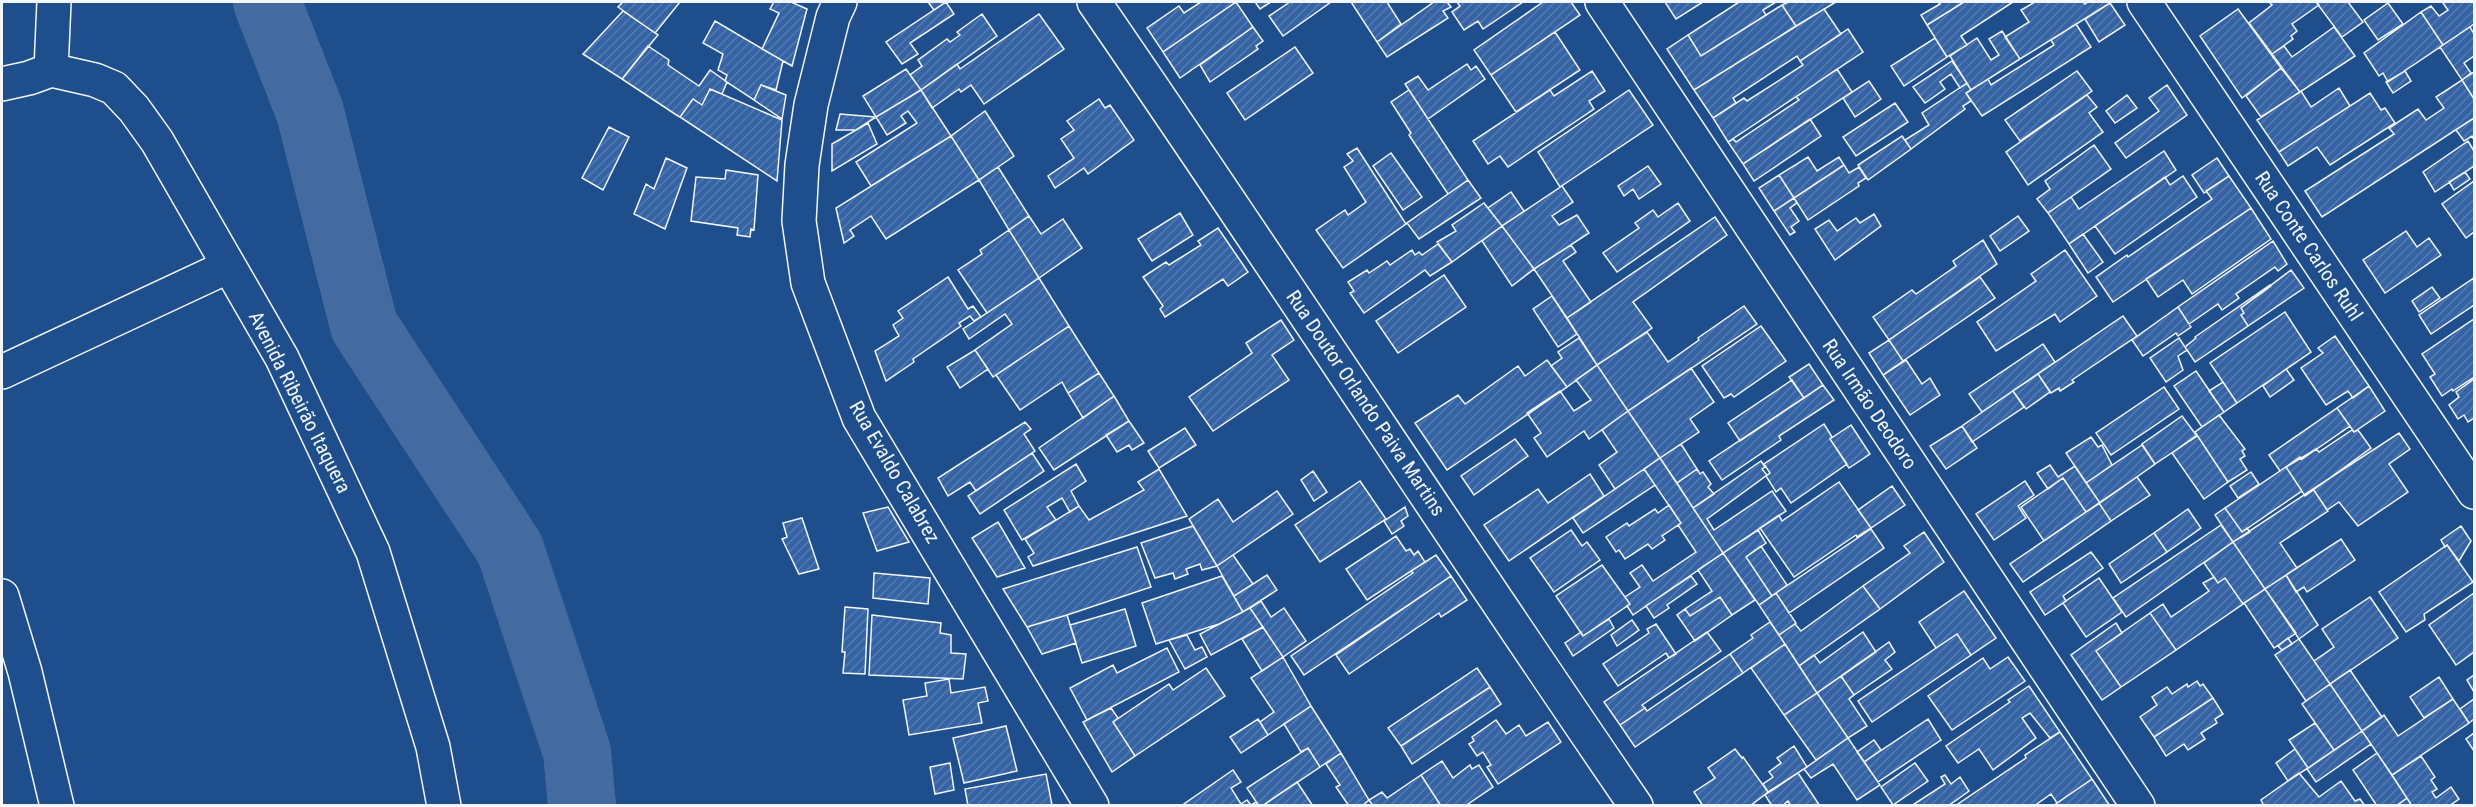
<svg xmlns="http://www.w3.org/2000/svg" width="2476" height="807" font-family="'Roboto Condensed',sans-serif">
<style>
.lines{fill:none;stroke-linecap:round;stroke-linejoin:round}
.river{stroke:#446ba0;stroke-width:68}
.building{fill:url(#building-hatch);stroke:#f2f6ff;stroke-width:1.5}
.minor-casing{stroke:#f2f6ff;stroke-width:36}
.minor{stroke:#1f4e8c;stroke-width:33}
.labels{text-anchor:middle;stroke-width:4.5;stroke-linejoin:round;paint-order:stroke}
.street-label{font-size:20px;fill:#f2f6ff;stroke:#1f4e8c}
</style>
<defs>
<pattern id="building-hatch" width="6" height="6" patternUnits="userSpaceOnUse" patternTransform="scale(1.5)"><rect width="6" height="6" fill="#3563a3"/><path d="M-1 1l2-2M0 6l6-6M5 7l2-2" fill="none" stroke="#537ab1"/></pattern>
</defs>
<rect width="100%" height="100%" fill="#1f4e8c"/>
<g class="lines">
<path class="river" d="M267 2 310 112 364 326 510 549 577 752 582 806"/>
</g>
<path class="building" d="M623 2H680L655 33 618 7Z
M774 2H791L807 9 792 66 762 49 779 13 770 9Z
M928 2H946L934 10Z
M946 2 954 14 910 43 918 54 902 64 886 42Z
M1201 2H1236L1163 52 1147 28 1179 6 1184 13Z
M1236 2 1253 27 1180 78 1163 52Z
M1255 2H1271L1260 9Z
M1290 2H1331L1283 36 1269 16Z
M1351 2H1387L1401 24 1377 42Z
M1434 2H1447L1451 7 1443 11 1448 18 1387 57 1377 42Z
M1457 2H1523L1483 29 1478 21 1464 30 1452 12 1460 6Z
M1543 2H1571L1580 15 1491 75 1474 50Z
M1665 2H1703L1676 19Z
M1739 2H1776L1763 10 1766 15 1701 56 1688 35Z
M1788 2H1836L1796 26 1782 5Z
M1938 2H1964L1927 25 1921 15 1940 4Z
M1964 2H2013L1961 36 1967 45 1947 57 1927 25Z
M2035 2H2083L2085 4 2088 2H2109L2110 3 2020 59 2005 37 2029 22 2021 10Z
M2269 2H2316L2319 5 2292 24 2297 31 2291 36 2293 39 2272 54 2249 23 2272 5Z
M2316 2H2348L2363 22 2342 37Z
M2444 2H2474V24L2443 45 2421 12 2431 6 2439 16 2448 10 2443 3Z
M2110 3 2125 25 2099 42 2085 19Z
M2388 3 2403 24 2378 40 2364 20Z
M1782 5 1796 26 1694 90 1667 49 1688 35 1701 56Z
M1824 9 1841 34 1800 61 1797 56 1733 98 1736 103 1713 118 1694 90Z
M2238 9 2281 68 2242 98 2200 36Z
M623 11 658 35 622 79 583 54Z
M2421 12 2443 45 2388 82 2383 73 2379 76 2364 53Z
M982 14 997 36 921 90 910 75 922 66 918 60 947 39 950 42 960 35 957 32Z
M1039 14 1064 49 984 104 971 85 961 92 959 89 932 108 921 90 957 64 960 69Z
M715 21 783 61 776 90 761 85 754 100 725 81 727 75 718 70 723 54 703 43Z
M2076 24 2091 47 1982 116 1966 93 1988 79 1991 85 2054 45 2051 40Z
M1253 27 1263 41 1256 46 1258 49 1210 82 1200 65Z
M2334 27 2355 56 2300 92 2272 54 2284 46 2292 57Z
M2470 27 2474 34V56L2464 63 2471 73 2462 80 2440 47Z
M1848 29 1863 52 1728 142 1713 118 1744 98 1747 101 1803 65 1800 61Z
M2002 31 2020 59 1971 90 1950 56 1977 38 1991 60 1999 55 1989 39Z
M1555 32 1580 70 1516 112 1491 75Z
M1935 38 1947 57 1904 86 1891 66Z
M648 46 669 60 668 65 699 86 710 70 727 82 722 94 710 89 702 105 693 99 680 117 678 116 622 79Z
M1295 47 1313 73 1245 120 1227 93Z
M1952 61 1967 83 1960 88 1951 74 1940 82 1945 89 1925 103 1913 87Z
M1467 64 1471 70 1476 66 1485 79 1428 119 1405 84 1418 76 1428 90Z
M2281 68 2300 92 2261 117 2246 96Z
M906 69 921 90 876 117 863 96Z
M1837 69 1852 92 1743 164 1728 142 1733 139 1736 142 1799 100 1796 97Z
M1592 71 1605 91 1589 101 1594 109 1508 167 1500 156 1488 164 1473 141 1550 90 1554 96Z
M2077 71 2092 91 2020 141 2005 120Z
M2405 71 2411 81 2393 93 2386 82Z
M2474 72V99L2462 80Z
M2462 80 2474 99V118L2322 217 2305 191 2394 134 2389 128 2418 109 2426 120 2444 108 2436 97Z
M1869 81 1881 99 1855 117 1843 98Z
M1967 83 1971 90 1966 93 1971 101 1963 106 1965 109 1911 149 1905 140 1929 125 1922 113Z
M761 85 786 95 782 119 754 100Z
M2167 85 2187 115 2126 158 2115 143 2159 111 2149 98Z
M2339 88 2350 106 2279 152 2257 120 2301 91 2311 107Z
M710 89 782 120 777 181 680 117 693 99 702 105Z
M921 90 951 136 871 186 856 162 917 123 908 111 901 116 906 123 887 135 876 117Z
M1409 90 1468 180 1448 194 1409 135 1411 133 1391 102Z
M1629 90 1653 125 1560 187 1538 152Z
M2370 93 2381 110 2385 108 2395 123 2330 165 2317 147 2288 166 2279 152Z
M2087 95 2097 107 2089 113 2103 132 2028 185 2006 152Z
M2127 95 2137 108 2115 123 2106 111Z
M1099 99 1105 108 1110 105 1134 140 1088 174 1084 168 1055 188 1048 176 1074 158 1061 139 1074 130 1067 121Z
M1895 103 1908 122 1856 156 1843 137Z
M985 111 1014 156 979 180 951 136Z
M840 114 876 117 856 130H836Z
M2474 118V140L2472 136 2464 141 2456 130Z
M1810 119 1821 136 1754 181 1743 164Z
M868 123 877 144 832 171V144Z
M609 127 629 137 603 190 582 178Z
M951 136 979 180 886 239 871 216 850 230 854 236 844 243 836 208Z
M1902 136 1911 149 1868 180 1858 165Z
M2468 141 2474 151V166L2435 192 2423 172Z
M2094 145 2111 169 2048 213 2037 199 2050 189 2045 181Z
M1357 148 1406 224 1343 268 1316 230 1345 210 1348 215 1366 202 1344 167 1353 161 1347 154Z
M2164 151 2176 170 2069 244 2048 213 2071 197 2079 209Z
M1391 153 1422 197 1403 210 1373 166Z
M1808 157 1817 171 1839 157 1844 165 1794 198 1779 175Z
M666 158 687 168 665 229 634 214 646 184 654 189Z
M2217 158 2229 176 2204 193 2192 175Z
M1844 165 1849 173 1859 167 1866 178 1858 183 1859 186 1808 220 1794 198Z
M1648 166 1661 184 1639 199 1633 189 1624 196 1618 186Z
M998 167 1029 216 1009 230 979 180Z
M726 170 758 175 754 230 751 229 750 237 737 235 738 228 691 221 696 177 725 179Z
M2465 172 2470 179 2454 190 2449 182Z
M1779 175 1794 198 1774 211 1759 188Z
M2183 176 2197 197 2115 254 2095 226 2165 177 2170 185Z
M2229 176 2251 208 2113 302 2096 277 2127 255 2128 257 2212 199 2206 191Z
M1468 180 1481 198 1419 239 1407 223Z
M2474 181V232L2466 238 2442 204Z
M1562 186 1573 202 1552 216 1559 225 1577 215 1589 233 1534 269 1502 226Z
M1511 192 1524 211 1502 226 1488 208Z
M1794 198 1797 203 1790 208 1799 221 1791 227 1795 232 1790 235 1774 211Z
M1484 203 1502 226 1452 262 1437 242 1456 231 1452 225Z
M1678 203 1690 221 1617 272 1603 253 1639 228 1635 223 1653 210 1658 217Z
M2251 208 2271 239 2192 294 2183 280 2158 297 2146 279Z
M1180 213 1193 235 1152 261 1138 239Z
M1874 214 1881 226 1835 260 1815 229 1829 220 1837 231 1856 218 1860 223Z
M1029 216 1041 234 1063 219 1082 248 1039 278 1009 230Z
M2018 216 2029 231 2000 251 1990 236Z
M1715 217 1727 235 1633 302 1652 328 1597 365 1567 318Z
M1502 226 1534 269 1512 286 1482 241Z
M1218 228 1248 272 1228 286 1223 279 1165 317 1160 309 1163 306 1143 277 1166 262 1169 265 1201 245 1198 241Z
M1009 230 1039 278 987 313 958 270 982 254 980 250Z
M2406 231 2417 247 2429 238 2441 255 2385 293 2363 260Z
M2083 234 2103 262 2088 273 2069 244Z
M1983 240 1997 264 1889 340 1873 317 1912 290 1916 294 1956 266 1953 261Z
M2273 241 2287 264 2278 271 2275 267 2236 294 2239 298 2222 310 2218 304 2189 324 2178 307Z
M1438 244 1452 262 1430 276 1425 270 1364 313 1350 293 1354 291 1348 282 1367 270 1369 273 1387 261 1390 265 1412 250 1415 255 1419 252 1422 255Z
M1571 245 1576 252 1563 261 1591 302 1567 318 1534 269Z
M2065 250 2097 296 2060 322 2055 314 1996 351 1977 322 2036 281 2031 274Z
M2291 270 2304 288 2248 326 2241 315 2244 313 2241 308Z
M1444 275 1466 307 1398 353 1376 321Z
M948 277 968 309 973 306 981 317 974 321 970 316 959 323 961 326 913 359 914 362 886 381 875 351 899 336 893 325 903 318 898 311Z
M1980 277 1995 298 1903 361 1889 340Z
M1039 278 1069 326 993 377 975 350 1012 324 1005 314 969 339 963 329Z
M2474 278V305L2431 334 2419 315Z
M2270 285 2271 286 2241 308 2244 313 2241 315 2248 326 2195 362 2185 347 2196 338 2195 337Z
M2432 287 2440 298 2419 312 2412 301Z
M1552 296 1577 334 1558 347 1533 309Z
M1744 306 1757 324 1628 411 1597 365 1647 332 1668 362 1699 340 1698 338Z
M2178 307 2191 327 2178 336 2176 333 2143 356 2132 340Z
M2285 312 2311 352 2237 403 2210 363Z
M2123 316 2137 336 2072 380 2074 382 2060 391 2059 388 2051 393 2038 374Z
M2474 319V377L2453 391 2452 389 2442 396 2430 377 2435 374 2422 354Z
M1281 320 1294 340 1272 355 1289 380 1213 431 1189 397 1252 353 1246 343Z
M1069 326 1099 373 1068 393 1062 382 1020 410 996 375Z
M1761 326 1786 361 1734 397 1731 394 1724 398 1702 366Z
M2335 336 2369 386 2353 398 2348 391 2326 405 2301 368 2323 353 2318 348Z
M1579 338 1597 365 1567 387 1551 366 1562 358 1558 352Z
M2179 338 2187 350 2178 356 2183 370 2166 382 2150 358Z
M1889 340 1903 361 1883 375 1869 353Z
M2043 344 2055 362 1982 412 1969 394Z
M975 350 988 369 960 388 947 367Z
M1547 360 1567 387 1447 470 1415 423 1458 395 1465 404 1518 366 1525 376Z
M1906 360 1922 384 1930 378 1940 395 1910 415 1883 375Z
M1809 364 1823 385 1804 398 1789 377Z
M1597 365 1628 411 1589 439 1584 431 1547 457 1534 438 1541 433 1527 413 1560 391 1574 411 1591 400 1576 380Z
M1691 368 1714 402 1690 419 1699 432 1660 458 1628 411Z
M2286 369 2294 380 2270 397 2263 386Z
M2196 371 2224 412 2202 427 2174 386Z
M1099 373 1114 396 1083 418 1068 393Z
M2038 374 2050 392 2026 409 2013 391Z
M2474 379V418L2468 422 2464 415 2458 419 2449 405 2459 397 2456 392Z
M1792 380 1804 398 1740 441 1728 423Z
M2223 382 2237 403 2224 412 2209 391Z
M1823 385 1834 400 1779 436 1781 440 1722 480 1709 461Z
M2369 386 2385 411 2354 432 2337 408Z
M2164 387 2179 409 2111 455 2096 433Z
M2013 391 2024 407 1972 442 1962 426Z
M1114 396 1129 421 1054 470 1039 448Z
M2337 408 2350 426 2302 459 2300 457 2280 471 2269 455Z
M1628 411 1660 458 1615 489 1599 465 1617 452 1602 430Z
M2219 415 2245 449 2242 451 2245 456 2240 459 2247 470 2228 482 2195 432Z
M2182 416 2197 436 2155 464 2142 444Z
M1129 421 1144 443 1132 450 1129 445 1117 452 1106 435Z
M1025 422 1031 429 1024 434 1035 451 976 491 970 482 948 496 938 478Z
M1824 424 1832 437 1830 439 1847 464 1791 503 1781 488 1776 492 1766 476 1770 473 1764 464Z
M1851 425 1870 454 1849 468 1830 439Z
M1962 426 1977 448 1946 469 1930 446Z
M1185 428 1196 445 1159 468 1148 451Z
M2352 430 2354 432 2358 430 2371 448 2305 496 2286 467 2316 449 2319 452Z
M2399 433 2410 449 2389 464 2408 492 2358 526 2339 502 2327 510 2313 489Z
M2197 435 2228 482 2204 499 2172 453Z
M2091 437 2098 447 2102 445 2112 465 2086 483 2066 453Z
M1515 439 1528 456 1474 495 1461 476Z
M1681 444 1697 469 1677 483 1660 458Z
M2142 445 2155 464 2100 503 2086 483Z
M1032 453 1044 471 980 514 968 496Z
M1660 458 1723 553 1633 615 1627 606 1630 604 1625 597 1640 587 1630 573 1642 565 1653 581 1696 552 1678 525 1681 523 1644 469Z
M1761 461 1765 467 1762 469 1767 475 1707 519 1714 530 1772 491 1786 511 1723 553 1693 508Z
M1076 464 1086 481 1071 491 1079 506 1070 512 1062 498 1047 507 1056 520 1022 540 1004 510Z
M2050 465 2058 477 2075 466 2100 503 2086 512 2063 478 2048 489 2037 473Z
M2286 467 2302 491 2242 532 2225 508Z
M1159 469 1187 516 1033 566 1028 557 1034 553 1025 539 1079 506 1089 520 1144 490 1138 482Z
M1644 469 1655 485 1583 533 1573 518Z
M1697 469 1700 474 1703 472 1711 484 1708 487 1714 494 1693 508 1677 483Z
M1313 471 1327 492 1314 501 1301 480Z
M2251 472 2259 484 2238 498 2230 486Z
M1590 474 1604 496 1509 561 1484 525 1538 489 1548 503Z
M2137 477 2150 495 2111 521 2099 503Z
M2063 478 2086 512 2044 541 2021 507Z
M1360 481 1386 519 1320 562 1295 525Z
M2025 481 2034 495 2018 506 2026 518 1994 540 1976 514Z
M1839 482 1871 528 1857 537 1856 535 1794 577 1760 528 1779 515 1782 521Z
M1892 486 1905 505 1871 528 1858 510Z
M2313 489 2328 511 2280 543 2297 568 2265 589 2233 542Z
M1277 491 1293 514 1217 566 1189 519 1218 499 1233 522Z
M2099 503 2111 521 2023 582 2010 564Z
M1669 505 1681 523 1662 536 1665 540 1652 549 1648 544 1625 559 1619 550 1616 552 1606 537 1627 523 1629 526 1655 509 1658 513Z
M888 507 909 542 877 551 863 513Z
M1405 507 1408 516 1401 521 1404 526 1392 534 1384 521Z
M2225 508 2242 532 2247 528 2250 532 2233 542 2215 515Z
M2188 509 2201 528 2167 552 2154 533Z
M802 518 819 569 799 574 782 539 787 537 783 523Z
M998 522 1025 568 997 577 972 538Z
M2221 525 2233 542 2126 617 2113 598Z
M1193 526 1217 566 1202 570 1200 564 1186 569 1188 574 1175 579 1173 573 1155 578 1141 543Z
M2461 526 2471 541 2459 561 2447 545 2445 547 2441 540Z
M1871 529 1884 548 1789 613 1776 593Z
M1571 530 1582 546 1587 542 1600 560 1554 592 1530 558Z
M1758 530 1766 543 1746 557 1772 596 1759 605 1723 553Z
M1924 532 1944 562 1880 609 1863 586 1910 553 1904 546Z
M2154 533 2167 552 2121 583 2109 564Z
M1396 536 1406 551 1410 549 1414 555 1418 551 1425 562 1367 600 1346 569Z
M2341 539 2355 560 2307 592 2304 587 2296 592 2286 575Z
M2233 542 2265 589 2243 604 2225 578 2218 583 2204 563Z
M2447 545 2473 582 2424 614 2425 620 2406 632 2379 592Z
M1761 546 1787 585 1772 596 1746 557Z
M1137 547 1151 587 1067 615 1027 627 1003 589Z
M2091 552 2103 568 2063 596 2066 601 2045 615 2030 592Z
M1723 553 1755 600 1732 615 1720 597 1690 616 1685 609 1712 591 1698 570Z
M1233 555 1253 584 1234 596 1217 566Z
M1436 555 1451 576 1304 675 1291 656 1413 573 1411 571Z
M1602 565 1630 604 1583 636 1556 596Z
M874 573 930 578 928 604 873 598Z
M1267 575 1277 590 1243 612 1234 596Z
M2286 575 2318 625 2299 639 2265 589Z
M1222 576 1243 612 1219 624 1156 644 1142 603Z
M1451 576 1467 600 1441 617 1439 613 1349 674 1336 655Z
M1691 576 1697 584 1667 605 1669 608 1654 618 1646 606Z
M2214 577 2218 583 2225 578 2243 604 2176 650 2150 613 2163 604 2171 617 2209 591 2203 583Z
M2099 578 2122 612 2086 637 2063 603Z
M1863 586 1880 609 1799 666 1779 635 1795 624 1801 631Z
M2265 589 2296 633 2274 648 2244 603Z
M1964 591 1996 638 1971 655 1957 634 1936 648 1919 622Z
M1776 593 1796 623 1779 635 1759 605Z
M2474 593V652L2456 665 2429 625Z
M1720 597 1732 615 1695 641 1677 615 1685 609 1690 616Z
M2370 597 2398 638 2330 684 2314 661 2334 647 2322 629Z
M1261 601 1271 617 1284 608 1306 641 1283 657 1250 608Z
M845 607 868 609 865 674 843 673 845 652H842Z
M1250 608 1263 627 1211 655 1200 634Z
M1125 609 1136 646 1082 663 1070 625Z
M2150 613 2176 650 2121 687 2096 651Z
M872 615 941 623 940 633 951 635V653L966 654 963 679 869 675Z
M1067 615 1076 643 1042 654 1027 627Z
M1609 619 1614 628 1573 656 1565 643 1581 632 1583 636Z
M1632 620 1639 630 1617 646 1611 635Z
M1770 622 1785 644 1743 673 1730 654 1753 638 1751 635Z
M2116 623 2122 633 2096 651 2121 687 2102 700 2071 655Z
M1656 624 1676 654 1669 658 1666 653 1618 686 1603 664 1649 633 1647 629Z
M1263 627 1283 657 1262 671 1242 639Z
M1707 632 1721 651 1642 705 1645 708 1620 725 1604 702Z
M1863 632 1876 652 1817 693 1799 666 1814 655 1820 663Z
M1957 634 1971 655 1872 722 1858 701Z
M1187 635 1195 650 1202 647 1207 657 1185 669 1169 640Z
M2288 638 2292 644 2282 650 2278 646Z
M2299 639 2330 684 2306 701 2275 655Z
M1889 642 1895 652 1885 660 1892 669 1854 695 1841 676Z
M1785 644 1817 693 1784 715 1751 668Z
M1167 648 1179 672 1087 720 1070 688 1113 665 1117 673Z
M1730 654 1743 673 1635 747 1620 725 1645 708 1647 711Z
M1283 657 1311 706 1268 735 1260 722 1274 712 1251 678Z
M2008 657 2025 681 1952 730 1928 696 1983 658 1990 669Z
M1206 668 1225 696 1135 756 1113 722 1169 684 1173 690Z
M1477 668 1490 687 1401 746 1388 728Z
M2350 670 2382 717 2362 731 2330 684Z
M2474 675V692L2467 680Z
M1841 676 1854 695 1849 699 1867 726 1848 738 1817 693Z
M2439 677 2453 699 2424 718 2410 697Z
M949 679 951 693 985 687 988 701 978 703 982 723 909 735 903 700 927 696 925 683Z
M2197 681 2200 686 2203 684 2213 698 2154 737 2140 717 2157 705 2152 697 2167 687 2172 694 2187 684 2188 687Z
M2330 684 2362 731 2334 750 2302 704Z
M2029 686 2060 732 2050 738 2030 713 2022 718 2036 738 1993 770 1979 749 1958 763 1946 746 2010 702 2008 700Z
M1490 687 1501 704 1412 764 1401 746Z
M1817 693 1848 738 1816 760 1784 715Z
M2213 698 2223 714 2215 719 2217 723 2201 733 2205 739 2188 750 2184 744 2166 756 2154 737Z
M2453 699 2469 723 2392 775 2362 731 2384 715 2398 736Z
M2474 699V719L2469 723 2460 709Z
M1311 706 1341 753 1320 767 1308 748 1301 752 1284 724Z
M1111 708 1118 718 1113 722 1135 756 1112 772 1083 722Z
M1258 719 1268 735 1241 753 1230 737Z
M1928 719 1941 740 1878 782 1864 762Z
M1496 720 1506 734 1519 725 1526 736 1548 722 1561 742 1498 784 1487 767 1491 765 1483 752 1477 756 1469 744 1474 741 1472 737Z
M2315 723 2334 750 2308 768 2289 740Z
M1006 726 1017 771 964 783 953 738Z
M2362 731 2371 744 2316 782 2307 769Z
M2060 732 2092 779 2057 803 2051 794 2034 806H1955L2026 758 2025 755Z
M2474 733V751L2466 739Z
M1848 738 1880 785 1857 800 1833 764 1811 778 1804 769Z
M1874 740 1881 750 1864 762 1857 752Z
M1794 746 1807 767 1768 792 1763 784 1773 777 1769 772 1781 763 1777 758Z
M1308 748 1320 767 1262 806H1259L1247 788Z
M1735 749 1742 758 1743 757 1768 792 1750 806H1703L1694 792 1715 778 1708 768Z
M2295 749 2308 768 2288 781 2276 763Z
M1341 753 1369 800 1362 806H1349L1336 787 1340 785 1326 764Z
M2377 753 2407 798 2396 806H2377L2353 770Z
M2421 756 2435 777 2431 780 2437 789 2432 792 2436 798 2451 787 2459 799 2449 806H2412L2392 775Z
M1442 761 1453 778 1470 765 1472 769 1479 765 1493 787 1465 806H1441L1421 775Z
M950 763 954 790 935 794 930 767Z
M1915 763 1928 781 1893 805 1881 787Z
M1233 770 1241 782 1231 788 1241 804 1247 800 1251 805 1256 802 1259 806H1181Z
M1798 773 1820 806H1791L1788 801 1782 806H1772L1765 795Z
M2299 773 2319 797 2341 781 2355 801 2360 799 2365 806H2264L2261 800Z
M1046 774 1052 805 968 806 965 789Z
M1421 775 1441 806H1373L1369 800 1382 792 1387 798Z
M1945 775 1951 784 1960 777 1969 791 1948 806H1911L1945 784 1941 777Z
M2092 779 2110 806H2053L2057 803Z
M1297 782 1313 806H1262Z
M2407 798 2412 806H2396Z"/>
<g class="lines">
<g class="minor-casing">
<path id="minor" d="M840 2 833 17 811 105 802 165 799 221 808 283 859 418 1092 806
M1094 2C1277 268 1453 539 1636 806
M1602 2 2138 806
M2144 2 2474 492
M51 70 54 2
M2 84 29 78 51 70 95 80 114 88 134 109 157 141 282 358 373 552 433 747 444 806
M2 372 229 266
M2 596 25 672 57 806"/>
</g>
<use href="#minor" class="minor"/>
</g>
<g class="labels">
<g class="street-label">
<text transform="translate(2309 246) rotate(56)" y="7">Rua Conte Carlos Ruhl</text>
<text transform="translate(300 402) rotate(63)" y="7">Avenida Ribeirão Itaquera</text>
<text transform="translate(1366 403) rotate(56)" y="7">Rua Doutor Orlando Paiva Martins</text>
<text transform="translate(1870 404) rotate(56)" y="7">Rua Irmão Deodoro</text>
<text transform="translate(895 472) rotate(60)" y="7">Rua Evaldo Calabrez</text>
</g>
</g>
<rect width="2476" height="807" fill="none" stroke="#f2f6ff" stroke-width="6"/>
</svg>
